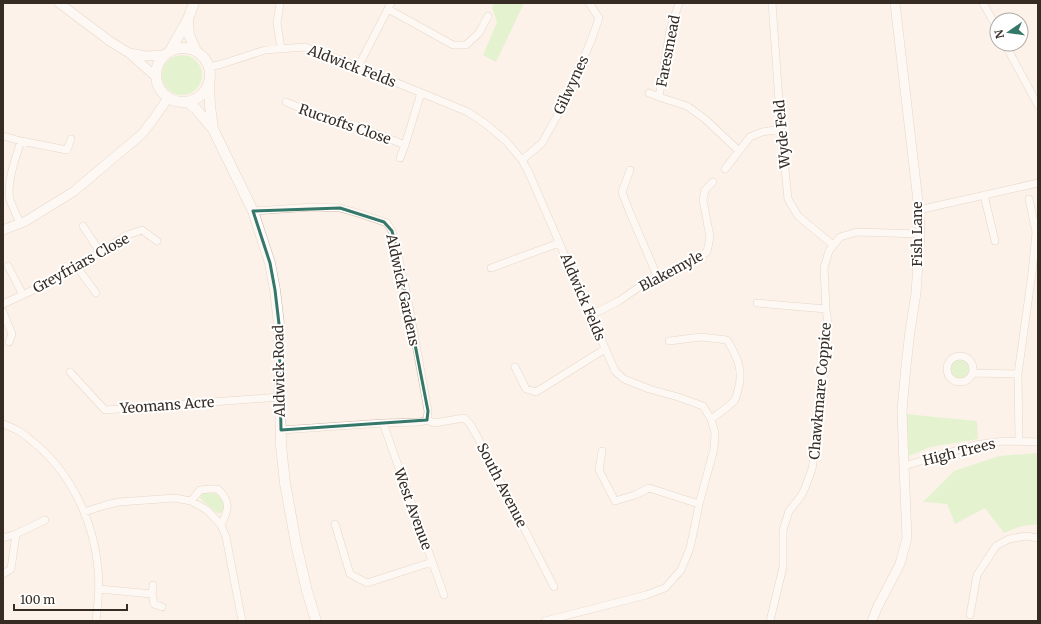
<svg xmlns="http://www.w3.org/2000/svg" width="1041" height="624" font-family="Merriweather,serif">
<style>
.green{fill:#c9f2b2}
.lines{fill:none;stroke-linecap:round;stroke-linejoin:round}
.minor-casing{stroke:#ceb6a0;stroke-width:8}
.tertiary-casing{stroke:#ceb6a0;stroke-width:10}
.secondary-casing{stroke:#ceb6a0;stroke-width:11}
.minor{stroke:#fff;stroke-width:7}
.tertiary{stroke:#fff;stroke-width:9}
.secondary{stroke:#fff;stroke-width:10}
.marked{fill:none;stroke:#35786a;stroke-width:3;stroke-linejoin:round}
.labels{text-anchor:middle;stroke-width:4;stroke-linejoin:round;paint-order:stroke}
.street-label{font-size:14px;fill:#362c24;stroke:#fff}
</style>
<rect width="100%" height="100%" fill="#fcf2e9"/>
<path class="green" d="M494 3H524L496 62 483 55 497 22 492 8Z
M162 75a20 20 0 1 1 40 0a20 20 0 1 1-40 0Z
M949 369a11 11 0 1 1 22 0a11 11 0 1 1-22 0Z
M905 414 977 421 978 439 931 447 909 456Z
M1038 453V525C1025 524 1016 528 1004 533L985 508 955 524 947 504 923 502 954 471 999 456Z
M207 492C218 493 223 496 225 508 219 517 217 513 210 507 207 504 203 502 200 498 201 494 203 493 207 492Z"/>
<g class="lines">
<g class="minor-casing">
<path id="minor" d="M280 3 277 23 281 49
M679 3 670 30 659 97 687 106 705 119 739 151
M772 3 781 129 788 199 798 216 833 245
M983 3 997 28
M388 9 453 45H466L479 33 488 16
M1005 44 1038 105
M209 67 222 64 265 50 305 47 346 62 468 112 487 125 506 141 522 160 529 173 615 371 624 379 649 389 678 397 703 406 711 419 715 433 714 449 699 504 697 515 690 548 681 570 665 588 646 595 545 621
M358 67 391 3
M649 93 659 97
M286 102 322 117 357 126 405 145
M3 136 21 141 67 150 71 139
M400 158 405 145 421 93
M522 160 542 143 556 118 583 59 591 41 599 18 589 3
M725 169 750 137 762 132 781 129
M630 170 622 192 630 213 658 278
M984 195 995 241
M923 209 1038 183
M253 211 313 207 340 208 361 214 387 223 392 231 396 247 407 295 428 411 427 420
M20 223C17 216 13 208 10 200 6 183 16 157 21 141
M83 226 100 252
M8 266 23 295
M77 267 96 293
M491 268 559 243
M757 303 826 309
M3 304 61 277 127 235 142 230 157 241
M3 312 12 334 9 342
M591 315 619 301 642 285 692 262 707 252 710 237 703 200 705 190 713 182
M669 341 701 337 727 340C737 356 744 371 738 390 737 394 736 399 734 401 727 408 719 413 711 419
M947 369a13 13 0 1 1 26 0a13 13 0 1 1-26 0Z
M515 367 526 389 536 392 605 349
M70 372 105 410 280 397
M972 373 1018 374
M427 420 434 423 464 418 470 424 477 436 554 587
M383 423 444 595
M3 424C8 426 13 428 17 430 23 433 27 437 32 441 70 471 94 521 98 569 100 586 98 604 96 621
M281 430 383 423 420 422 427 420
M1019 441 1018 374 1032 273 1036 232 1029 199
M602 451 599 470 615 501 635 495 649 488 699 504
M904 466 975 445 1004 441 1038 442
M191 501 200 490 209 489H218C231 502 229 509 221 525
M84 512 106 505 119 502 175 498 191 501 207 510 221 525 226 537 242 621
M335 524 350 574 367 583 432 562
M3 538 16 534 45 520
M3 574 11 569 16 534
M99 589 152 594 154 604 162 607
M152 594 153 585
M970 615 977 575 996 546 1009 539 1026 536 1038 538
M770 621 783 567V530L789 511 801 496 805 488 812 469 819 425 828 323 826 309 824 268 829 251 840 237 857 232 920 234"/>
</g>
<g class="tertiary-casing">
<path id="tertiary" d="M59 3 111 42 129 53 155 76
M129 53 146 56 164 55
M3 230 26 221 73 192 142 134 155 117 168 98
M872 621 877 608 900 564 907 538 904 466 902 410 906 366 910 331 916 293 920 234 919 210 895 3"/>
</g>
<g class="secondary-casing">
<path id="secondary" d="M188 19 189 35 196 51
M156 75a27 27 0 1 1 54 0a27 27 0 1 1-54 0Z
M170 51 188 19 194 3
M209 84 210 106 213 129
M187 102 196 109 213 129 253 211 270 263 275 290 279 324 281 446 285 483 296 544 307 591 316 621"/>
</g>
<use href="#minor" class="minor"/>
<use href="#tertiary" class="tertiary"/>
<use href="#secondary" class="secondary"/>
</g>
<path d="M0 0H1041V624H0ZM340 208 384 222 392 231 396 247 428 411 427 420 281 430 279 324 275 290 270 263 253 211Z" fill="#fcf2e9" fill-opacity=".55" fill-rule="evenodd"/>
<path class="marked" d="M340 208 384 222 392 231 396 247 428 411 427 420 281 430 279 324 275 290 270 263 253 211Z"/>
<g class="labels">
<g class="street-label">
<text transform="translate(668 51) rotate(-79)" y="5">Faresmead</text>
<text transform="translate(352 66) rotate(21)" y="5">Aldwick Felds</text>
<text transform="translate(571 85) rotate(-65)" y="5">Gilwynes</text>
<text transform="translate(345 124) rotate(19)" y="5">Rucrofts Close</text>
<text transform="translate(782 134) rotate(-95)" y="5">Wyde Feld</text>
<text transform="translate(917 234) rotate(-90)" y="5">Fish Lane</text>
<text transform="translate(81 263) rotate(-29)" y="5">Greyfriars Close</text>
<text transform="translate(671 271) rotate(-28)" y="5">Blakemyle</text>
<text transform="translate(403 290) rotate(78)" y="5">Aldwick Gardens</text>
<text transform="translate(583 297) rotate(67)" y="5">Aldwick Felds</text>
<text transform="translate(279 371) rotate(-91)" y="5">Aldwick Road</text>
<text transform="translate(820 391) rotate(-85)" y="5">Chawkmare Coppice</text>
<text transform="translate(167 405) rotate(-4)" y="5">Yeomans Acre</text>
<text transform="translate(959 452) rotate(-14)" y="5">High Trees</text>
<text transform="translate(502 485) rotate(63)" y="5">South Avenue</text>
<text transform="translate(413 509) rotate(70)" y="5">West Avenue</text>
</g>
</g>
<rect width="1041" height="624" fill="none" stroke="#362c24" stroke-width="8"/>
<g transform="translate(1009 32) rotate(257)"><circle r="19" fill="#ffffff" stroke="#afaba7"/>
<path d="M0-3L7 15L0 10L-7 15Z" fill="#35786a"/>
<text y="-6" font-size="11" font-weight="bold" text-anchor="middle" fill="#362c24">N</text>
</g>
<path d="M14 604v6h113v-6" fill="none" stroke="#362c24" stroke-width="2"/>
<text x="20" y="604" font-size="12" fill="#362c24" stroke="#ffffff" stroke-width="3" paint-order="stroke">100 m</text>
</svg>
